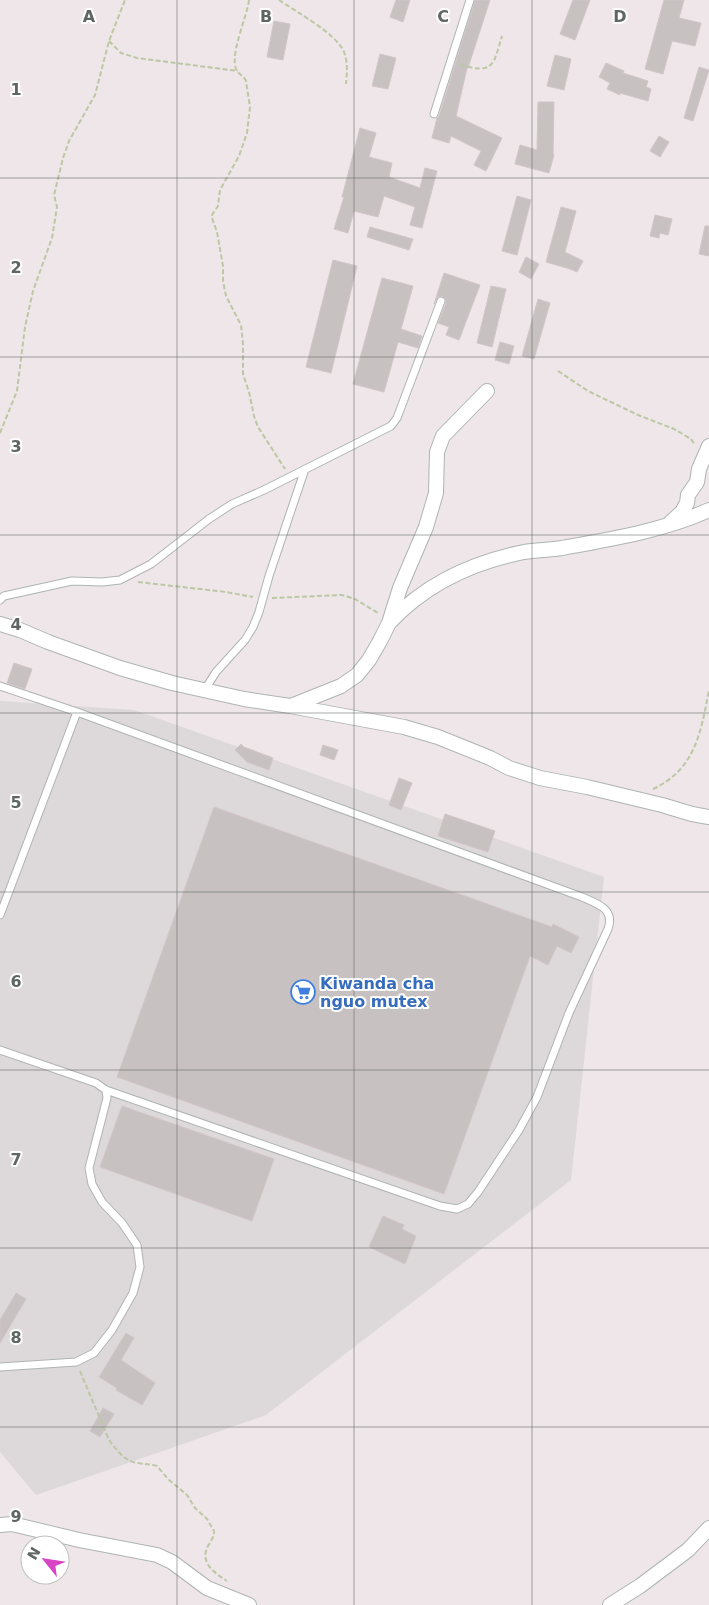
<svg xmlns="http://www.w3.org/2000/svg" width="709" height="1605" font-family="'DejaVu Sans',sans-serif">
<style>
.industrial{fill:#ddd8d9}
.building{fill:#c7c1c2;stroke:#d3c5c9}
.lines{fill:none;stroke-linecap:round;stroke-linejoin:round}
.lane-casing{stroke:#afb4b3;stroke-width:9}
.street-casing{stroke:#afb4b3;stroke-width:16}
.path{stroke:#bcc8a3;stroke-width:2;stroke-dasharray:5 2.5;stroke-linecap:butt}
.lane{stroke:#fff;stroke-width:7}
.street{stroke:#fff;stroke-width:14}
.grid{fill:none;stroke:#5e6562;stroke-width:1;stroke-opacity:0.55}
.labels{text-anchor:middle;stroke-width:4;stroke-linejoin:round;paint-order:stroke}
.shop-label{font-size:16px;font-weight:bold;fill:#366cbe;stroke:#fff;text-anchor:start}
.grid-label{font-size:16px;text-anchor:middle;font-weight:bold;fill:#5e6562;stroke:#fff;stroke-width:4;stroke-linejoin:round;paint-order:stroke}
</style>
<rect width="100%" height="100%" fill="#eee6e8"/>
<path class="industrial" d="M0 701 134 710 604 877 571 1180 266 1415 36 1495 0 1452Z"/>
<path class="building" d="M396 0H410L403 22 390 17Z
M475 0H490L468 68H467L456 116 502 138 486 171 474 165 481 151 451 136 449 143 432 138 437 118 439 116Z
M573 0H590L575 40 560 34Z
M664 0H684L679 18 701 23 695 46 672 41 663 74 645 69Z
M274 21 290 24 283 60 267 57Z
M380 54 396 58 388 89 372 86Z
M555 55 571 59 564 90 547 86Z
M606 63 624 71 623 73 648 81 646 87 651 89 648 101 620 93V95L607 89 610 83 599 77Z
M699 67 709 70 693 121 684 118Z
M538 102H554L553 154 554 155 549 173 515 164 520 145 537 150Z
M360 128 376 133 369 157 392 163 389 177 420 188 425 168 437 171 422 228 410 225 415 207 384 196 378 217 354 211 348 233 334 229 344 197H342Z
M659 136 669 142 660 157 650 151Z
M517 196 531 200 517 255 502 251Z
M561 207 576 211 565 252 583 261 577 272 570 269 546 262Z
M655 215 672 219 668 235 660 233 659 238 650 236Z
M705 226H709V256L699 254Z
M370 227 413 239 409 250 367 237Z
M526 257 539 264 531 279 519 272Z
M333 260 357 266 331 373 306 367Z
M444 273 480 285 459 340 446 335 449 327 438 323 446 303 445 298 442 296 438 297 434 304Z
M382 278 413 286 401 329 422 336 418 348 398 342 384 392 353 384Z
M491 286 506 289 492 347 477 343Z
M538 299 550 303 534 359 522 356Z
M500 342 514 346 509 364 495 360Z
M14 663 32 669 25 689 7 683Z
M241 744 244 747 273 758 269 770 247 762 235 750Z
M323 745 338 750 334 760 320 755Z
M399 778 412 783 401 810 389 805Z
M214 807 552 927 553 924 579 937 571 953 557 946 548 965 530 956 444 1194 117 1077Z
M445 814 495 831 488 852 438 836Z
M122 1106 274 1159 252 1221 100 1167Z
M383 1216 404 1225 402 1229 416 1236 405 1264 369 1247Z
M16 1293 26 1299 0 1343V1320Z
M126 1333 134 1338 121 1360 155 1383 142 1405 116 1390 117 1388 99 1377Z
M103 1408 114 1414 100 1437 90 1431Z"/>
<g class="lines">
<g class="lane-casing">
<path id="lane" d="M434 114 470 0
M0 600 4 596 72 581 102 582 120 580 151 564 209 519 232 504 264 490 391 426 397 418 441 301
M0 686 77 712 582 897C598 904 615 909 608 929L569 1013 537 1097 519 1130 478 1192 468 1204 457 1209 440 1206 106 1090
M204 691 216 672 245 640 253 627 259 612 269 576 305 469
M0 915 77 712
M0 1050 96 1083 106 1090 107 1098 89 1168 92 1184 102 1202 122 1223 137 1245 140 1267 133 1293 112 1330 94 1353 76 1362 0 1367"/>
</g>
<g class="street-casing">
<path id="street" d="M670 523 682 512 687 503 688 495 697 482 699 469 709 446
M391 621C427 583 474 562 524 552 537 550 549 550 562 548 612 539 662 531 709 510
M0 624 20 630 48 642 120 668 172 683 244 699 290 706 404 727 438 737 490 758 509 768 540 778 587 787 662 805 692 814 709 817
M291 706 341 686 357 675 369 660 380 641 389 623 400 588 426 527 436 493 437 452 443 436 487 391
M0 1525 12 1524 79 1540 157 1555 172 1562 207 1588 249 1605
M610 1605 640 1586 688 1550 709 1528"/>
</g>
<path class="path" d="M249 0C247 17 230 53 236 69 238 74 244 76 246 81L250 107 247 133 239 156 220 190 218 206 212 215V218L217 232 223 266V281L226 296 241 325 243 344V374L249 392 254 416 258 427 285 469
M279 0C295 11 337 34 344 52 348 62 347 73 346 84
M109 41 121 53 137 58 238 71
M460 65C494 74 493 66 502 36
M558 371 588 391 638 415 674 429 691 439 695 445
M0 433 17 391 25 327 33 291 52 238 57 207 54 195 63 158 69 141 95 95 109 41 125 0
M138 582 226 592 253 597
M272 598 342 595 355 599 378 613
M653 789C696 769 701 731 709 690
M80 1371 109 1440C116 1449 124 1461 137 1463 144 1464 150 1464 157 1466L168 1479 187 1495 195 1508 207 1519 214 1531C214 1537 211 1541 208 1546 199 1563 215 1573 227 1581"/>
<use href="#lane" class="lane"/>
<use href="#street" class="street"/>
</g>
<path class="grid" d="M177 0V1605M354 0V1605M532 0V1605M0 178H709M0 357H709M0 535H709M0 713H709M0 892H709M0 1070H709M0 1248H709M0 1427H709"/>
<defs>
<g id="supermarket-ring" transform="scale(1.25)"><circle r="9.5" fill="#fff" stroke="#3f7fe0" stroke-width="1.5"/><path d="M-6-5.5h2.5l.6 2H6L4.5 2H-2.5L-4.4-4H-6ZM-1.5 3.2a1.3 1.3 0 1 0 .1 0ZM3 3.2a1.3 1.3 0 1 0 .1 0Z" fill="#3f7fe0"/></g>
</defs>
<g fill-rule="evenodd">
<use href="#supermarket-ring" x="303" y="992"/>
</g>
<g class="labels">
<g class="shop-label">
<text x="320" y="989">Kiwanda cha<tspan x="320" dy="18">nguo mutex</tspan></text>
</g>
</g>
<g class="grid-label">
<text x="89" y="22">A</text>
<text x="266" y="22">B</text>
<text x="443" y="22">C</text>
<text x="620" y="22">D</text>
<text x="16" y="95">1</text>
<text x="16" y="273">2</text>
<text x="16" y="452">3</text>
<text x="16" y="630">4</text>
<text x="16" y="808">5</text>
<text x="16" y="987">6</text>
<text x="16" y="1165">7</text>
<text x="16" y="1343">8</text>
<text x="16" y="1522">9</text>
</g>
<g transform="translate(45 1560) rotate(300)"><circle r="24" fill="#ffffff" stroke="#bfc1c0"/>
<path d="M0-4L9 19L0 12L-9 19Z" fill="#d744c6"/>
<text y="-8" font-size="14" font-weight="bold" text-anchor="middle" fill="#5e6562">N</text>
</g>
</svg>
